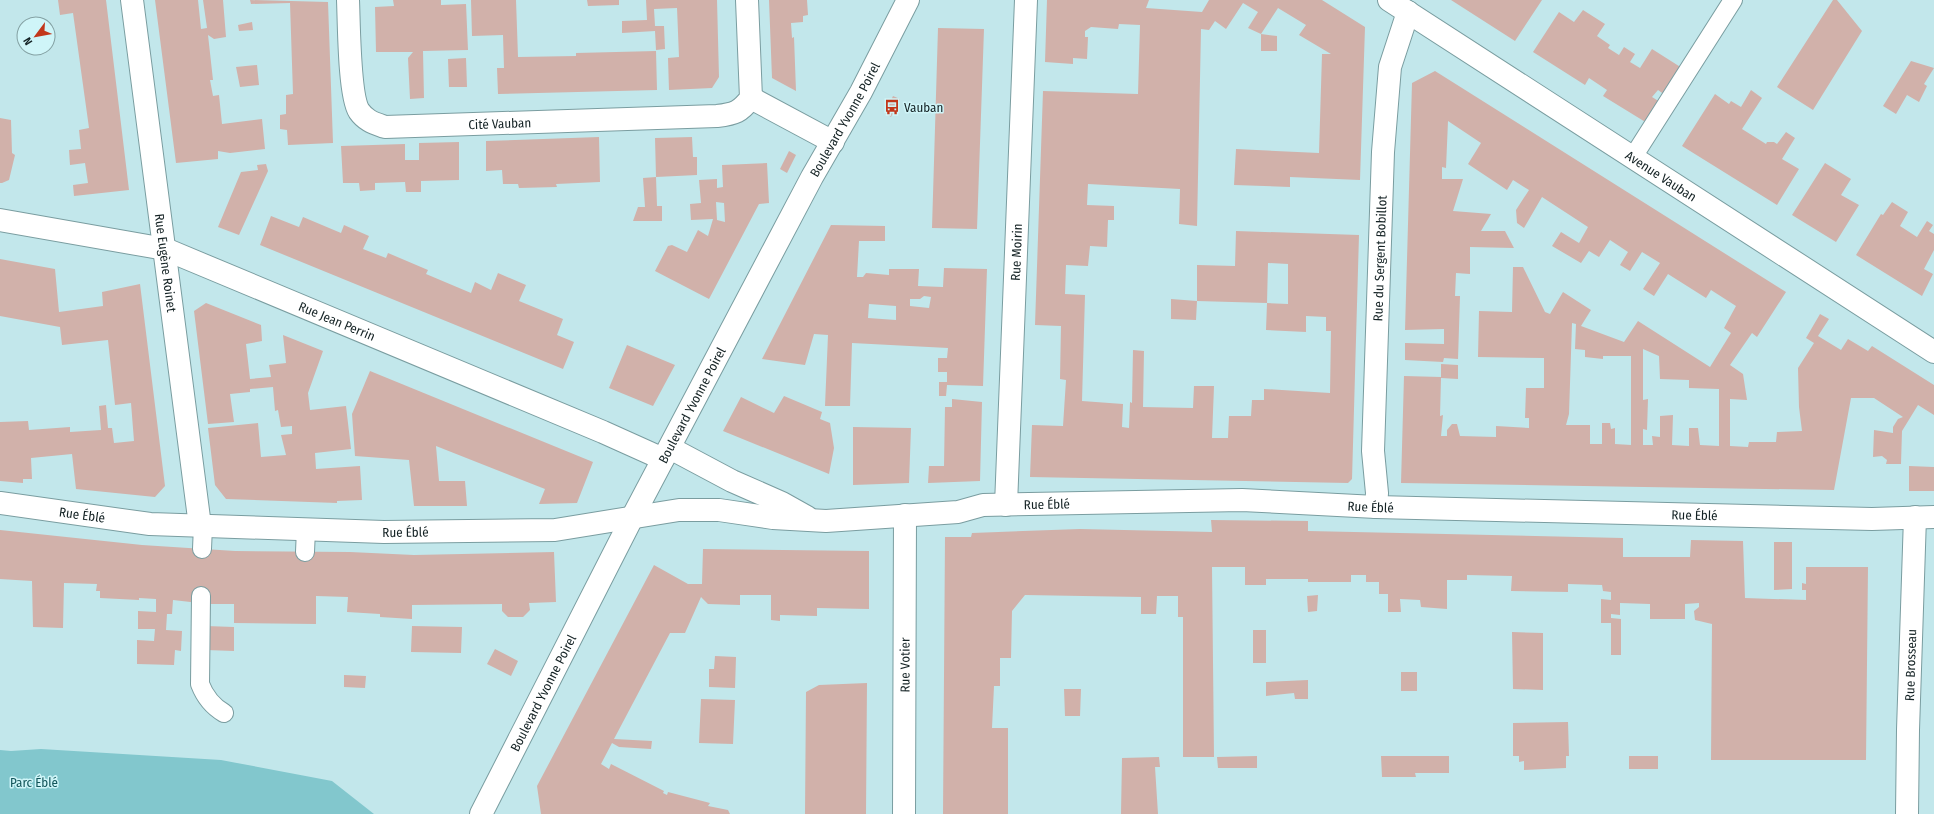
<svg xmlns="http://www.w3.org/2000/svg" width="1934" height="814" font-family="'Fira Sans Condensed',sans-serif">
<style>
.park{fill:#82c7cd}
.building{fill:#d1b1aa;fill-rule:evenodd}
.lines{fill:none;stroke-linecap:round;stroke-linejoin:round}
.service-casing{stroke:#7a9da0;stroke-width:20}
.minor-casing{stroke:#7a9da0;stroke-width:24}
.tertiary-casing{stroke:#7a9da0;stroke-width:24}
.service{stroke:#fff;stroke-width:18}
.minor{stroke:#fff;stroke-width:22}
.tertiary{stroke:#fff;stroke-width:22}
.labels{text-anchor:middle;stroke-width:3;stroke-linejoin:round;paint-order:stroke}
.poi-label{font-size:13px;fill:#142224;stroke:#cff5f8;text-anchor:start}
.street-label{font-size:13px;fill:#142224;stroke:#cff5f8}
.park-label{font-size:13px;fill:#13565b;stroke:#cff5f8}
</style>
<rect width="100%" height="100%" fill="#c2e7eb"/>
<path class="park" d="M41 749 221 760 332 781 374 814H0V750L11 751Z"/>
<path class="building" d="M58 0H106L129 190 74 196 73 185 88 183 85 163 70 165 69 150 81 149 79 130 89 128 73 13 60 15Z
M155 0H198L201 29 207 28 203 0H223L226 37 214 39 208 35 213 80H210L213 96 219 95 222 124 262 119 265 149 230 153 218 151V159L176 163Z
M250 0 328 2 333 143 288 145 287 130 280 129V115L286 114V95L293 94 290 3 251 4Z
M393 0H441V5L466 4 468 50 423 51 424 98 410 99 408 58 413 52H376L375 7 394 6Z
M471 0H516L518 57 576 56V53L656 51 657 90 498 94 497 68H504L503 35 472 36Z
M587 0H619V5L588 6Z
M646 0H717L719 77 712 88 669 90 668 58 679 57 677 8 654 9 655 26H664L665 49 656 50 655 31 622 33V21L647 20Z
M769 0H807L808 15 803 16V22L791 23 792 38 794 37 796 91 772 78Z
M1047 0H1149L1146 8 1202 12 1209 0H1322L1365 27 1360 180 1290 177V187L1234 185 1236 149 1319 153 1322 54H1331L1299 35 1306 25 1278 8 1261 34 1277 36V51H1261V34L1248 28 1258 12 1243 3 1226 29 1215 21 1209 30 1201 29 1197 226 1179 224 1180 189 1088 184 1087 205 1114 206V220H1108L1107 247 1090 246 1088 266 1066 265 1065 294 1085 295 1082 401 1123 404 1122 427 1129 428 1130 402 1132 403 1133 350 1144 351 1143 407 1193 408 1194 386H1214L1212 438H1228L1229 416H1251L1252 400H1264V389L1330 393 1331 331H1326V317L1306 316V332L1266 330 1267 303 1288 304V264L1268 263 1267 303 1197 301V265L1235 266 1236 231 1359 235 1352 479 1348 483 1030 477 1032 425 1063 426 1066 380 1060 379 1061 326 1035 325 1043 91 1138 94 1140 25 1119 24 1118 29 1091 27 1085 31V37H1088L1087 59 1073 58V64L1045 62Z
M1451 0H1542L1515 41Z
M1833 0H1837L1862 31 1813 110 1777 87Z
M1583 10 1605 24 1597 36 1610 45 1608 48 1619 55 1624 47 1635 54 1630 62 1640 68 1652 49 1682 68 1665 95 1658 90 1652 97 1660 102 1647 123 1603 96 1607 90 1589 78 1585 85 1533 52 1559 12 1574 22Z
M252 22 253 30 239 31 238 25Z
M938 28 984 29 977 229 932 228Z
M466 58 467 87H449L448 59Z
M1911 61 1934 68 1924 84 1927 86 1919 102 1907 95 1896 114 1883 106Z
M257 65 259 85 240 87 236 67Z
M1435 71 1786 292 1757 337 1752 333 1730 365 1743 374 1747 400 1730 399V446L1748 447 1749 442H1776L1777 432 1802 431 1799 407 1798 368 1814 343 1806 338 1820 314 1829 319 1818 336 1841 350 1848 339 1868 351 1872 346 1934 385V415L1918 405 1902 431 1901 464H1886L1887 460 1882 456 1873 457 1874 430 1893 433V427L1898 419 1903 417 1874 398H1851L1834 490 1401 483 1404 376 1441 377V364L1458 365V379L1441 378 1440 416 1443 415 1441 436H1447V430L1452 424H1457L1460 436 1496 437V426L1529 428V418H1525L1526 388H1544V358L1478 357 1479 311 1512 312 1513 267H1523L1545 312 1550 314 1563 292 1591 310 1581 326 1624 342 1638 321 1710 367 1731 333 1724 328 1736 306 1711 290 1706 298 1668 274 1654 296 1643 289 1660 263 1642 252 1630 271 1620 265 1628 252 1610 240 1599 257 1589 251 1581 263 1552 246 1561 232 1579 243 1588 227 1542 197 1524 228 1517 223 1516 210 1529 190 1513 180 1507 190 1468 164 1481 143 1448 121 1446 168 1442 167V179H1463L1453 211 1491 214 1481 231H1505L1514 248 1470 247V274L1456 273 1455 296H1460L1458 359 1444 358 1443 362 1405 360V343L1444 344V329L1405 330 1412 83ZM1572 323 1576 324 1575 349 1585 350V357L1603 359V356H1631V445L1615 444V428L1611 429 1610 423H1602V444H1590V425H1566L1569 414ZM1643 349 1659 356 1660 379 1689 380V388L1719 389V446L1700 445 1698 428H1689V446L1672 445 1673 415 1660 416V437L1652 436 1653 445H1643V429L1647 430 1648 399 1643 400Z
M1751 90 1762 98 1742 129 1766 144 1767 142H1774L1777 144 1786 132 1795 138 1782 159 1799 169 1777 205 1682 146 1715 94 1729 104 1731 101 1741 107Z
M893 96 900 99 891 117 885 113Z
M0 118 11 120 12 153 15 155 9 180 2 183H0Z
M599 137 600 182 556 184 557 187 519 188 518 184H503L502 170 486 171V141Z
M692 137 693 157H697V175L656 177 655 138Z
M459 142V180L421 181V192H406L405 182 375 183V190L360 191 359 183H343L341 146 405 144V160H419V143Z
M789 151 796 155 787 173 780 169Z
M767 163 769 203 759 204 709 299 655 271 668 246 672 245 687 252 698 230 708 236 713 219 691 220 690 204 701 203 699 180 717 179V188L723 187 722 165ZM716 202 724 203 725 222 717 220Z
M1825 163 1851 179 1841 195 1859 205 1836 242 1792 215Z
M266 164 268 171 239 235 218 227 241 172 258 170 257 165Z
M656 177 657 206H662V221H633L638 207H645L643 178Z
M1892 202 1908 212 1900 226 1917 237 1927 221 1933 225 1929 231 1934 234V250L1924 269 1933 274 1922 296 1856 255 1881 214 1883 215Z
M271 216 299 227 303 217 341 233 344 225 369 236 363 249 386 258 388 253 428 270 426 274 471 293 475 282 491 290 498 273 526 285 519 301 563 319 557 335 574 342 563 369 260 245Z
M831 225 885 226V241H859L857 277H863L866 273 889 275V269H919L918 286 943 287 944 268 987 269 983 386 947 385 946 396H939V382H947V372H938V358H947L948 348 852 343 850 406H825L828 335 814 334 805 365 762 359ZM924 296 931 297 929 308 910 306V299H920ZM869 304 896 306V320L868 318Z
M0 259 55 269 59 312 103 306 102 292 140 284 165 486 155 497 76 489 72 454 31 458 32 479H23V483L0 481V422L28 421 29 430 70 427V432L101 430 99 406 106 405 108 428H112L114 443 134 441 131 403 115 405 108 340 62 345 60 327 0 316Z
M1171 299 1197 301 1196 320 1171 319Z
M206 303 261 325 262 341 246 344 250 379 271 377 269 365 286 363 283 335 323 351 308 393 310 410 346 406 351 449 315 453 316 469 360 466 362 500 337 501V503L226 499 215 485 208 428 258 423 261 457 286 455 281 435 292 434V426L281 427 278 410 275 411 273 387 250 389V392L230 394 234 422 208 424 194 311Z
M627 345 675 365 653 406 609 388Z
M370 371 593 462 577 503 539 504 545 489 436 446 439 481H465L467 506H414L409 460 355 456 352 414Z
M784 396 822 412 820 419 830 423 834 448 829 474 723 431 741 397 774 413Z
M952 399 982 402 980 481 928 483 929 466H944L945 407H952Z
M853 427 911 428 909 483 853 485Z
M1909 466 1934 467V491H1909Z
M1211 520 1308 521V531L1623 538V557H1690L1691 540 1743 541 1745 598 1806 600V590H1802V583L1806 584V567H1868L1866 760H1711L1712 624 1695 620 1694 611 1699 607V603L1685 604V619H1650V604L1620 603V615L1611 614V618L1621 619V655H1611V623H1601V599L1611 600V592L1603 591 1602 585 1568 584V592L1511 591 1512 576 1467 575V580H1447V609L1421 607 1420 600 1400 599 1401 612H1388V594H1379V582H1366V575H1351V582H1308V579H1266V585H1245V567H1212L1214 757H1183V617H1178V596H1157L1156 614H1141V597L1025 595 1012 611 1011 658H1000V686H994L992 728H1008V814H943L945 537H971L972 533 1080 529 1212 532Z
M0 530 142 545 235 551 350 552 414 555 554 552 556 602 529 603 530 610 523 617H508L502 611V604L412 605V619L380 617V614L347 612 348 597 316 596V624L234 623V604H208L173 600 172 614H167L166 630 182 631 181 651 175 650 174 665 137 664V640L154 641 155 629H138V611L156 612V599L139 598V600L100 598V591H96L97 584 64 583 63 628 33 627 32 581 0 579Z
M1774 542H1792V589L1774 590Z
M703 549 869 551V609L817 608V616L780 615V621L771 620V595H740V605L708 604 701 597 685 633H670L614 739 652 741 651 749 619 747 612 743 601 764 609 769 611 764 664 791 663 793 667 795 668 792 710 803 708 806 728 810 730 814H541L537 786 654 565 688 584H702Z
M1318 595 1317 611 1308 612 1307 596Z
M206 626 234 627V651L206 650Z
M412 626 462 627 461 653 411 652Z
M1253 630H1266V663H1253Z
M1512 632 1543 633V690L1513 689Z
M495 649 518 661 511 676 487 664Z
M715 656 736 657 735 688 709 687V669H714Z
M1401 672H1417V691H1401Z
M344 675 366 676 365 688 344 687Z
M1308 680V699H1295L1294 693 1266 696V682Z
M867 683 866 814H805L806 692 819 685Z
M1064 689H1081L1080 716H1065Z
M701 699 735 700 733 744 699 743Z
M1568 722 1569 756H1566V768L1524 770V761L1519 762V756H1513V723Z
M1257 756V768H1218L1217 757Z
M1381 756H1449V773H1415L1416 777H1382Z
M1629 756H1658V769H1629Z
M1159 757 1160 767H1155L1158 814H1121L1122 758Z"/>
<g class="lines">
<g class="service-casing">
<path id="service" d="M1633 157 1733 0
M202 549 203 526
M305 552 306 529
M201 596 200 684C205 697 212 706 224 713"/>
</g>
<g class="minor-casing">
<g id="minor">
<path id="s1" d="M132 0 200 526"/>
<path id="s2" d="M348 0C349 22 349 95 359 111 366 121 374 123 385 127L717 116C735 114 740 112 751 98L747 0"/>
<path id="s3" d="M1389 0 1934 352"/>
<path d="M751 98 833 142"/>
<path id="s4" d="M0 220 165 249 603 432 663 459"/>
<path d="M670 448 732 481 782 503 807 517"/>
<path id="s5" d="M0 503 150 524 384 532 555 530 679 510H719L773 518 826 521 958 512 983 505 1242 500 1376 507 1872 519 1934 517"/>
<path id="s6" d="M1006 505 1026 0"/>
<path id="s7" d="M1376 507 1377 493 1373 451 1383 152 1390 67 1408 12"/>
<path id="s8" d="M904 814 905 515"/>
<path id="s9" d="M1907 814 1908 730 1915 517"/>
</g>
</g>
<g class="tertiary-casing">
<g id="tertiary">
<path id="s10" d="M481 814 632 518 812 177 861 92 908 0"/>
</g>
</g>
<use href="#service" class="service"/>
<use href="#minor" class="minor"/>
<use href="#tertiary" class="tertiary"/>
</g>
<defs>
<g id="bus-bare" transform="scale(1.2)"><path d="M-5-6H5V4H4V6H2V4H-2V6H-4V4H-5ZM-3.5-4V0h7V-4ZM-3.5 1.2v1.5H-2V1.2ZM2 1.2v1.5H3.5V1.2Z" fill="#c2371b" stroke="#cff5f8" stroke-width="2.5" paint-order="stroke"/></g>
</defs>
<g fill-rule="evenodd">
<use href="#bus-bare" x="892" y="107"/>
</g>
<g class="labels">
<g class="poi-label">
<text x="904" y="112">Vauban</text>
</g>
<g class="street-label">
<text dy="5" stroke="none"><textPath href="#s10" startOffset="784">Boulevard Yvonne Poirel</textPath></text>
<text dy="5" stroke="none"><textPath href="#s2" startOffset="258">Cité Vauban</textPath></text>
<text dy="5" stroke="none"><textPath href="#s3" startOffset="324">Avenue Vauban</textPath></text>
<text dy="5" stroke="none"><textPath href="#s6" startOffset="253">Rue Moirin</textPath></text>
<text dy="5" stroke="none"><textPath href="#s7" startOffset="249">Rue du Sergent Bobillot</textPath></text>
<text dy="5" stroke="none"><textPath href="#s1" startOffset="265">Rue Eugène Roinet</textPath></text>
<text dy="5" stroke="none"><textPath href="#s4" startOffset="354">Rue Jean Perrin</textPath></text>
<text dy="5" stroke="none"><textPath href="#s10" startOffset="460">Boulevard Yvonne Poirel</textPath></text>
<text dy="5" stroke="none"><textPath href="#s5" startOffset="1052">Rue Éblé</textPath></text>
<text dy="5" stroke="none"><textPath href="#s5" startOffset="1376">Rue Éblé</textPath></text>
<text dy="5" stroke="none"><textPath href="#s5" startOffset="83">Rue Éblé</textPath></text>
<text dy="5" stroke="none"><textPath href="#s5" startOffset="1700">Rue Éblé</textPath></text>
<text dy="5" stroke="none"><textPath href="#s5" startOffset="407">Rue Éblé</textPath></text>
<text dy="5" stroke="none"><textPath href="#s8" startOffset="149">Rue Votier</textPath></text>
<text dy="5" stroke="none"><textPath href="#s9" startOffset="149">Rue Brosseau</textPath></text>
<text dy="5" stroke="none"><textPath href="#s10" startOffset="136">Boulevard Yvonne Poirel</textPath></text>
</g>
<g class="park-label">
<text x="34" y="787">Parc Éblé</text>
</g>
</g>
<g transform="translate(36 36) rotate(238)"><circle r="19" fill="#cff5f8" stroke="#84a1a3"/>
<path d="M0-3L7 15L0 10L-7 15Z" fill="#c2371b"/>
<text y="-6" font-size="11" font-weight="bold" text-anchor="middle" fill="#142224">N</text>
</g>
</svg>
